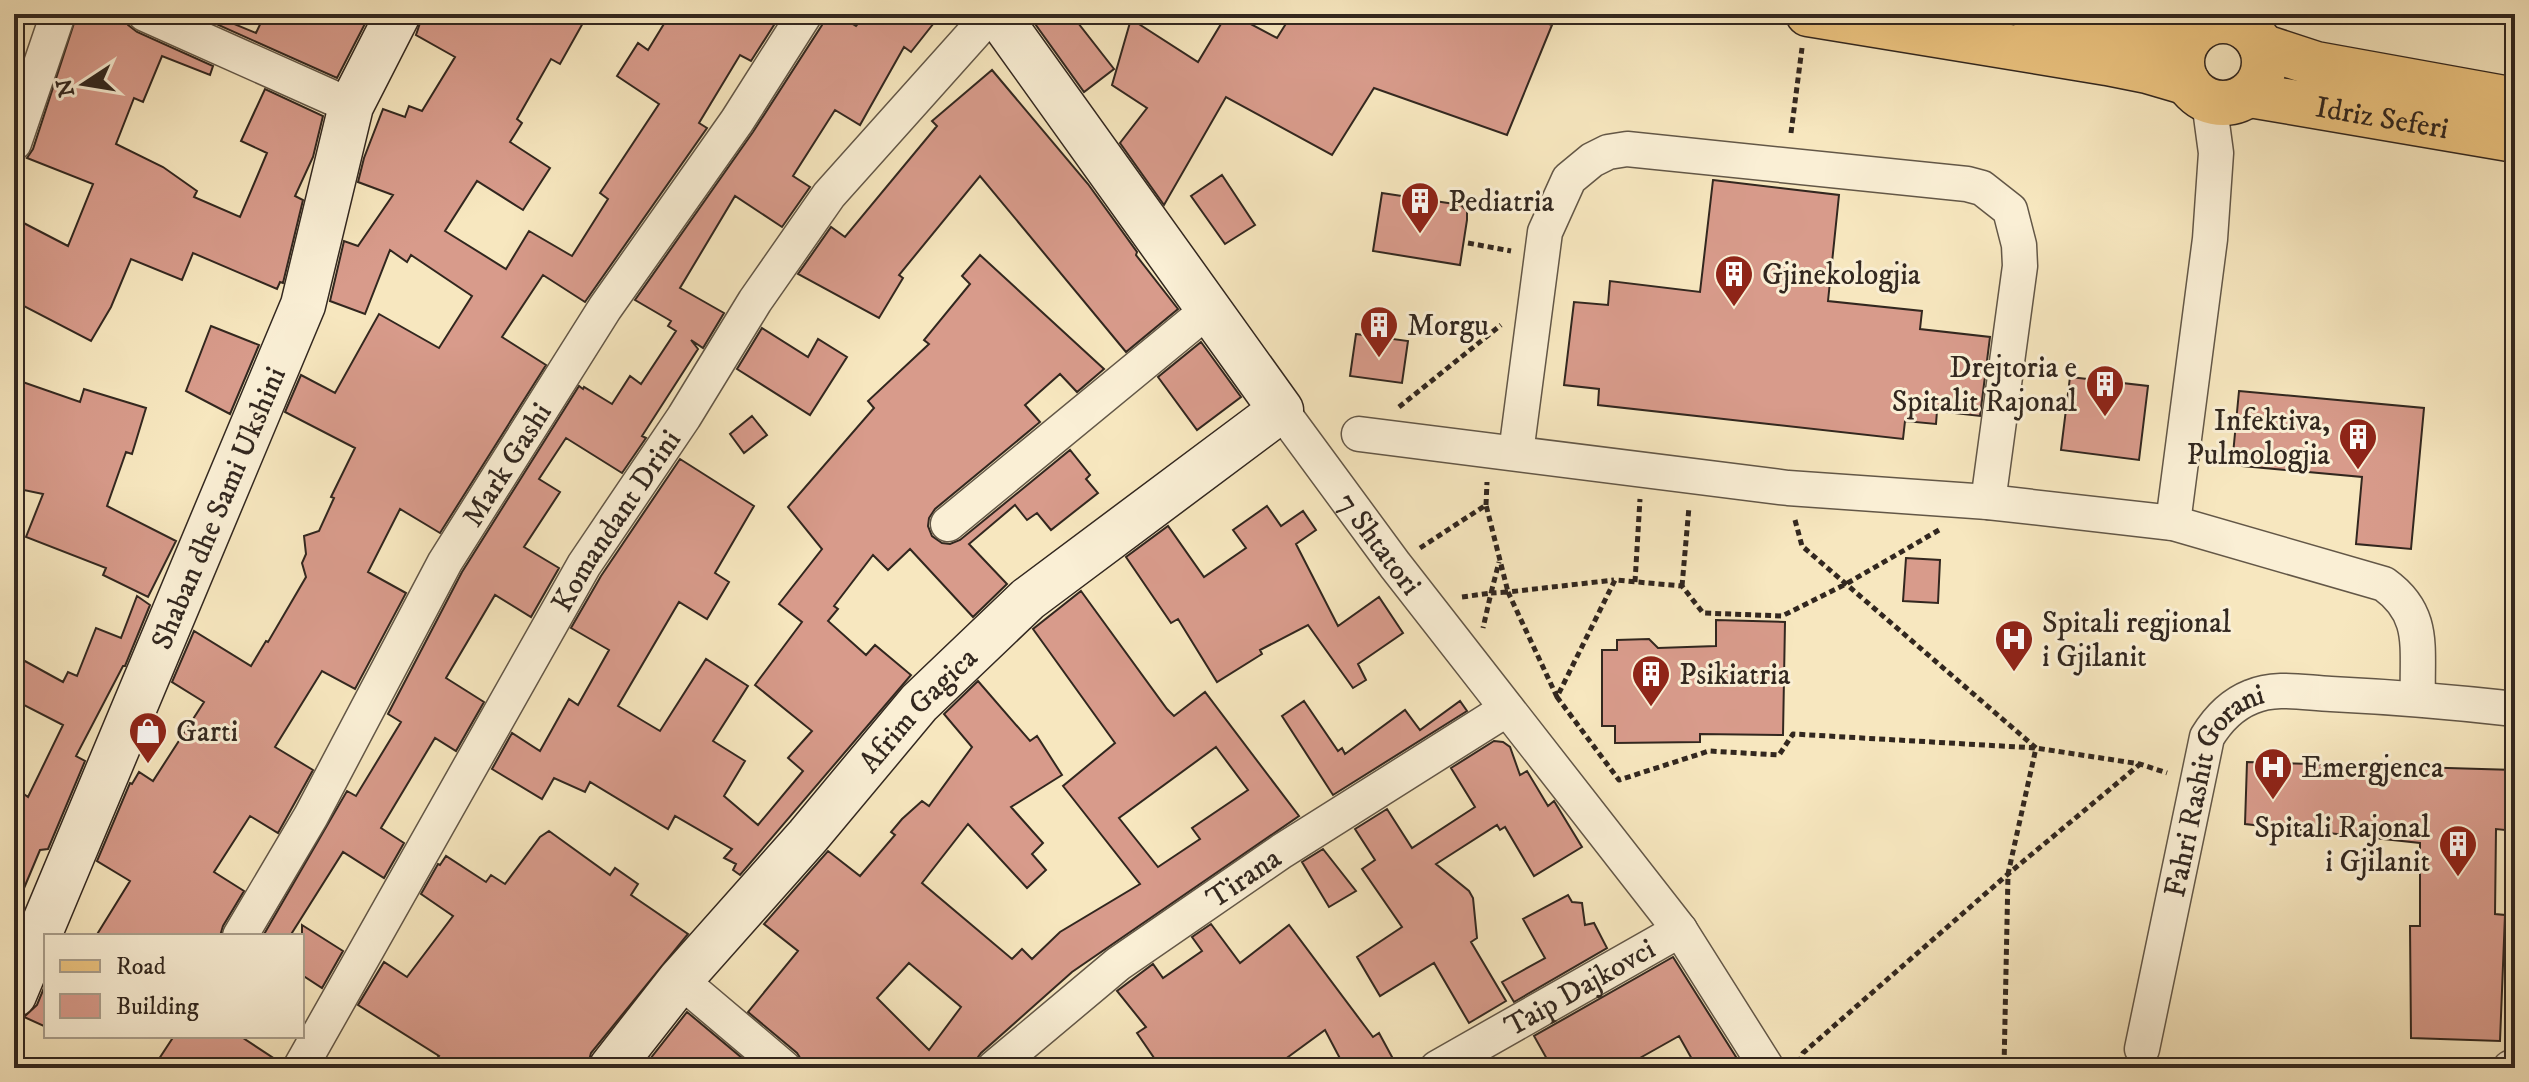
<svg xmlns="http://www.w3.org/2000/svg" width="2529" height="1082" font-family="'IM FELL DW Pica',serif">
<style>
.building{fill:#d89b8b;stroke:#32271f;stroke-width:2;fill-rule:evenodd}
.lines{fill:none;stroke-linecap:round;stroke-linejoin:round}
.street-casing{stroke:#635747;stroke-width:37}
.secondary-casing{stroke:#32271f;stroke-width:47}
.primary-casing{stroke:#32271f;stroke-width:47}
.path{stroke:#32271f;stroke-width:5;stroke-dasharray:6 4;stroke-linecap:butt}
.street{stroke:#faefd5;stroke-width:34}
.secondary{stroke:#faefd5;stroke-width:44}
.primary{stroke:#ecc480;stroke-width:44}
.labels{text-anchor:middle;stroke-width:6;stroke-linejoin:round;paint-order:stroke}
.street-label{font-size:30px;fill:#32271f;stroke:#faefd5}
.poi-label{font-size:30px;fill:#32271f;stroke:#faefd5;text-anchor:start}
</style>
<rect width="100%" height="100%" fill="#f7e7bf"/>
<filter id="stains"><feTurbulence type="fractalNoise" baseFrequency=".0025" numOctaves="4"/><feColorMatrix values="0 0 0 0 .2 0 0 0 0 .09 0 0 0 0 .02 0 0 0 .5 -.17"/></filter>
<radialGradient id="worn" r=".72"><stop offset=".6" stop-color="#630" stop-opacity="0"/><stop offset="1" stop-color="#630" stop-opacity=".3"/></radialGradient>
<path class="building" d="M77 14H125L128 25 137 32 213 66 210 75 162 56 143 102 134 98 116 144 163 167 197 191 194 197 240 217 267 153 241 141 265 89 323 116 313 157 295 196 303 200 283 283 280 282 277 289 193 253 182 280 131 259 111 307 91 341 14 301V218L68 246 93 184 27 158 33 149Z
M194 14H210L256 33 265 14H370L337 78Z
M423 14H588L560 64 551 59 517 119 522 123 510 142 550 168 523 210 477 181 445 231 506 269 529 231 572 256 608 199 600 193 659 104 617 76 638 43 648 50 670 14H781L751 61 740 55 699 123 707 128 585 302 543 275 502 337 546 365 440 533 400 509 368 572 406 593 355 689 322 671 275 747 313 770 278 833 250 816 214 872 244 891 223 926 220 936H96L130 881 97 861 130 783 132 784 139 772 153 781 204 702 172 682 194 631 251 666 266 641 268 642 306 577 302 563 306 554 304 536 319 531 334 498 331 497 355 448 285 412 301 375 335 393 379 314 439 348 472 296 411 255 407 262 390 250 365 314 330 301 344 241 358 246 393 195 358 182 364 158 383 109 405 117 409 106 422 111 455 57 416 35Z
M825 14H836L856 26 866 14H941L911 52 904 47 860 125 835 110 793 176 810 187 782 227 735 196 680 288 724 313 703 348 691 340 698 349 642 436 646 438 622 473 566 438 539 479 560 492 524 547 559 568 531 617 495 595 446 678 484 702 456 751 435 738 381 828 404 843 384 878 343 852 290 936H263L347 791 356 796 401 722 388 714 462 572 579 386 583 389 584 387 612 404 630 376 641 384 676 331 668 326 671 321 635 300 753 132 822 25Z
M1028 14H1071L1114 69 1084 92Z
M1227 14H1232L1277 38 1292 14H1518L1552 25 1507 135 1374 88 1332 155 1226 97 1164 205 1120 143 1147 108 1112 85 1131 19 1198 62Z
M992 70 1088 184 1137 252 1136 255 1178 309 1126 352 980 176 899 275 903 278 879 318 798 274 831 227 845 237 937 126 932 121Z
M1222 175 1255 225 1225 244 1191 196Z
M1713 180 1839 195 1828 301 1922 311 1920 329 1990 337 1980 416 1937 411 1936 424 1905 421 1903 439 1598 405 1599 389 1564 385 1574 302 1608 305 1610 281 1700 292Z
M1382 193 1461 205 1467 211V220L1460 265 1373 251Z
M980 255 1104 369 1077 392 1060 374 1025 405 1040 422 935 509 929 518 928 526 932 536 942 543 950 544 960 540 1070 450 1090 475 1086 479 1098 493 1051 530 1037 513 1027 520 1015 505 969 544 1007 584 973 617 910 549 888 570 873 555 834 606 838 609 828 621 866 655 875 645 911 675 740 875 733 870 736 864 724 858 732 849 675 816 668 829 590 782 585 792 554 778 542 799 492 769 512 733 540 751 569 699 578 705 609 650 571 628 601 576 680 459 754 506 715 573 729 582 707 619 679 602 618 706 660 731 706 659 748 686 713 741 745 761 724 796 758 825 803 771 788 758 812 731 755 685 802 622 779 604 822 549 788 507 874 408 868 401 929 344 924 340 970 284 962 276Z
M211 326 259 345 230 414 186 391Z
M762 328 808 357 818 339 847 357 810 415 737 369Z
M1356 334 1408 341 1402 383 1350 376Z
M1201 342 1241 397 1197 430 1158 377Z
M2070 377 2148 386 2139 460 2061 450Z
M14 379 80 402 84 389 146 408 132 454 126 452 107 506 176 541 148 597 103 575 106 568 26 537 43 494 14 488Z
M2239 391 2424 408 2411 549 2356 544 2362 477 2232 465Z
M752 416 767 435 744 453 730 434Z
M1267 506 1281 526 1303 511 1316 530 1296 544 1338 626 1379 597 1403 633 1358 664 1366 680 1353 688 1308 625 1260 650 1262 654 1217 682 1178 619 1171 623 1126 557 1168 526 1204 577 1246 548 1233 530Z
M1906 558 1940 560 1938 603 1903 601Z
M1081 591 1167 709 1174 716 1205 692 1299 816 1072 972 981 1053 976 1060 974 1068H803L802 1061 797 1053 748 1012 798 951 764 924 828 851 860 876 895 835 891 832 902 819 922 801 929 806 972 747 944 714 978 681 1030 741 1037 736 1062 775 1011 807 1043 843 1032 854 1046 870 1027 888 968 824 922 883 1012 959 1022 949 1032 959 1060 932 1140 884 1063 786 1115 743 1033 629ZM1216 747 1248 790 1192 828 1200 839 1158 867 1119 818ZM909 963 961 1007 929 1050 877 998Z
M137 596 150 605 125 666H123L76 756 85 761 48 849 40 850 14 912V787L28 797 63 725 14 700V655L63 682 68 672 77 676 96 628 121 638Z
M1716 620 1785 622 1783 735 1700 734V742L1615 743V726H1602V650H1617V640L1649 639 1658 648 1716 646Z
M1304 701 1338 751 1342 748 1345 754 1405 710 1420 730 1460 701 1467 711 1333 795 1282 716Z
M1494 741 1503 742 1510 747 1520 775 1527 771 1548 806 1554 801 1582 847 1534 876 1505 827 1500 830 1497 825 1436 864 1469 891 1473 898 1477 938 1471 942 1506 1001 1469 1023 1434 963 1380 996 1357 957 1402 927 1362 869 1375 860 1355 829 1387 809 1412 848 1475 807 1451 768Z
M2247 762 2515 770V831L2496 829 2495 914 2505 915 2500 1041 2411 1038 2410 926H2420V843L2245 824Z
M549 831 610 875 615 868 638 884 631 895 688 934 591 1053 587 1068H429L439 1056 358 1005 384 962 407 977 453 916 421 894 438 864 440 865 446 856 486 882 491 875 505 884 540 837Z
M1323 849 1356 891 1329 907 1302 862Z
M1568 895 1572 902 1582 903 1585 925 1594 923 1607 948 1514 1002 1502 982 1545 958 1523 919Z
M1211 924 1240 963 1289 925 1373 1037 1379 1033 1398 1068H1345L1325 1030 1273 1068H1161L1137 1033 1146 1027 1117 991 1153 964 1163 978 1202 951 1192 937Z
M302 925 343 951 322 988 302 975Z
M1673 957 1743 1068H1697L1679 1036 1622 1068H1552L1534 1036Z
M46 983V1027L24 1017 37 1005Z
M687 1012 742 1058 734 1068H643Z
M174 1036H240L281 1063 280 1068H153Z"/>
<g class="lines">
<g class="street-casing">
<g id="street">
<path d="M145 14 351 106"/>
<path d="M14 143 58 14"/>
<path id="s1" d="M1281 410 1395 565 1680 930 1767 1068"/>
<path d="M1359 434 1788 488 1988 502 2173 523 2384 584C2427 615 2416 649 2418 698"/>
<path d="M1516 453 1545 232 1569 179 1592 160 1608 152 1627 149 1967 184 1982 188 2010 210 2019 245 2020 266 1988 502"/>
<path d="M2173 523 2210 239 2216 153 2209 101"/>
<path d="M948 524 1208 310"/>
<path id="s2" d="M240 936 311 816 445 562 605 308 737 121 805 14"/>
<path d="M680 980 784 1068"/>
<path id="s3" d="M2142 1049 2207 737C2218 719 2231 705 2251 697 2276 686 2305 693 2331 694 2393 697 2453 702 2515 709"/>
<path id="s4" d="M300 1068 584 565 684 417 755 301 829 195 991 14"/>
<path id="s5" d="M994 1068 1118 964 1282 851 1507 709"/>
<path id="s6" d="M1437 1068 1680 930"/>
<path d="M2510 1068 2515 1067"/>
</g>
</g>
<g class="secondary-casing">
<g id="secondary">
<path d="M2242 14 2249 30"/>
<path id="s7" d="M14 995 303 305 351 106 398 14"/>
<path id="s8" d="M611 1068 680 980 808 836 919 703 1028 599 1281 410 997 14"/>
</g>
</g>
<g class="primary-casing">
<g id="primary">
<path d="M1808 14 2107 63 2147 71 2188 83"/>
<path d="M2033 14 2191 36"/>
<circle cx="2223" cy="62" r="41"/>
<path d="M2261 46 2316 64 2515 100"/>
<path id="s9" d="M2250 95 2515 140"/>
</g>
</g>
<path class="path" d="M1791 133 1802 48
M1468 243 1511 251
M1399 407 1501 325
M1486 505 1487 482
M1795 520 1802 546 2036 748 2008 874 2004 1068
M1939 530 1846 584 1782 616 1703 613 1682 586 1615 580 1557 697 1619 780 1709 751 1779 755 1793 734 2036 748 2140 764 2167 773
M1420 548 1486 505 1508 592 1491 593 1483 628
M1635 582 1640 499
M1682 586 1689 507
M1462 597 1491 593 1499 562
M1557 697 1508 592 1614 580
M1799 1063 1803 1053 2008 874 2139 765"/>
<use href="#street" class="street"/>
<use href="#secondary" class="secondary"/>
<use href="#primary" class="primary"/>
</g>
<defs>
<g id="building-pin" transform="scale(2)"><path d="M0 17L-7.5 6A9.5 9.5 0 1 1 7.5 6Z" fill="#8f2418" stroke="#faefd5"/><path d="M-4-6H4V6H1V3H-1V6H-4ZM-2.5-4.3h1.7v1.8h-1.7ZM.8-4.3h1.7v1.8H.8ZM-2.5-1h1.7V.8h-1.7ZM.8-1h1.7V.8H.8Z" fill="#fff"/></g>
<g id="hospital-pin" transform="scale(2)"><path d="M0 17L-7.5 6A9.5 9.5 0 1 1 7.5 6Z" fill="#8f2418" stroke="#faefd5"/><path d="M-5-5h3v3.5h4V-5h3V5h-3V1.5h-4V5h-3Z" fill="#fff"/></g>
<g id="shop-pin" transform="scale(2)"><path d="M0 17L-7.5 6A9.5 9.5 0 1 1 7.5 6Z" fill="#8f2418" stroke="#faefd5"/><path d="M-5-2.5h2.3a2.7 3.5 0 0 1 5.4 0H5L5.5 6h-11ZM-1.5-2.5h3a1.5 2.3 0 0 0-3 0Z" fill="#fff"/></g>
</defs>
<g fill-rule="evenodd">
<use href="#building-pin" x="1420" y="201"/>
<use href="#building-pin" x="1734" y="274"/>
<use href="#building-pin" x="1379" y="325"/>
<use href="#building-pin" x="2105" y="384"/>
<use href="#building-pin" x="2358" y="437"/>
<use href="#hospital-pin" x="2014" y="639"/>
<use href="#building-pin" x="1651" y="674"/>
<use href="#shop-pin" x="148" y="731"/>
<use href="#hospital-pin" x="2273" y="767"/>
<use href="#building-pin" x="2458" y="844"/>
</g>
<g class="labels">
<g class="street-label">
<text dy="10" stroke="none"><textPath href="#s9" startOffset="134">Idriz Seferi</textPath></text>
<text dy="10" stroke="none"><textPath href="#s2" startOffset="542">Mark Gashi</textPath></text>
<text dy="10" stroke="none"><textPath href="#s7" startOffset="528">Shaban dhe Sami Ukshini</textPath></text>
<text dy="10" stroke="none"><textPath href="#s4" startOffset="632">Komandant Drini</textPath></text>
<text dy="10" stroke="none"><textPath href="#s1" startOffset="166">7 Shtatori</textPath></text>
<text dy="10" stroke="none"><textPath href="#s8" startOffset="472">Afrim Gagica</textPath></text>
<text dy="10" stroke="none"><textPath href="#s3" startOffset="274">Fahri Rashit Gorani</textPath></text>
<text dy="10" stroke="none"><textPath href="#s5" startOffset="314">Tirana</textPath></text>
<text dy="10" stroke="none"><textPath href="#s6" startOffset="164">Taip Dajkovci</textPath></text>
</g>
<g class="poi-label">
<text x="1448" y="211">Pediatria</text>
<text x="1762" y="284">Gjinekologjia</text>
<text x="1407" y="335">Morgu</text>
<text x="2077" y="377" text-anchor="end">Drejtoria e<tspan x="2077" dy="34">Spitalit Rajonal</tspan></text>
<text x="2330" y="430" text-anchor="end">Infektiva,<tspan x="2330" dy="34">Pulmologjia</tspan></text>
<text x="2042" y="632">Spitali regjional<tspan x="2042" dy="34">i Gjilanit</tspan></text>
<text x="1679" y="684">Psikiatria</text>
<text x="176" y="741">Garti</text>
<text x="2301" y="777">Emergjenca</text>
<text x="2430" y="837" text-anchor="end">Spitali Rajonal<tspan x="2430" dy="34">i Gjilanit</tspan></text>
</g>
</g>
<rect width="2529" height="1082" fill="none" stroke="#f7e7bf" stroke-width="48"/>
<rect x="16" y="16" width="2497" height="1050" fill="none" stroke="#32271f" stroke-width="4"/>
<rect x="24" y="24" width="2481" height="1034" fill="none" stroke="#32271f" stroke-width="2"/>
<rect x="44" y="934" width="260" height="104" fill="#faefd5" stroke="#aa9f8c" stroke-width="2"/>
<rect x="60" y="960" width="40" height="12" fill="#ecc480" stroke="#aa9f8c" stroke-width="2"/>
<text x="116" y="974" font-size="24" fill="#32271f">Road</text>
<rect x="60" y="994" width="40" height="24" fill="#d89b8b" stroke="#aa9f8c" stroke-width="2"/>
<text x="116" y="1014" font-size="24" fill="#32271f">Building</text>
<g transform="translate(84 84) rotate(258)" stroke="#faefd5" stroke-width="6" paint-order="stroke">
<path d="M0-6L14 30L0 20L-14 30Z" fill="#32271f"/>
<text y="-12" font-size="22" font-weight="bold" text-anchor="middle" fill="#32271f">N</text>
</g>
<rect width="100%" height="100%" filter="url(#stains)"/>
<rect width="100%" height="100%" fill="url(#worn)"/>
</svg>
